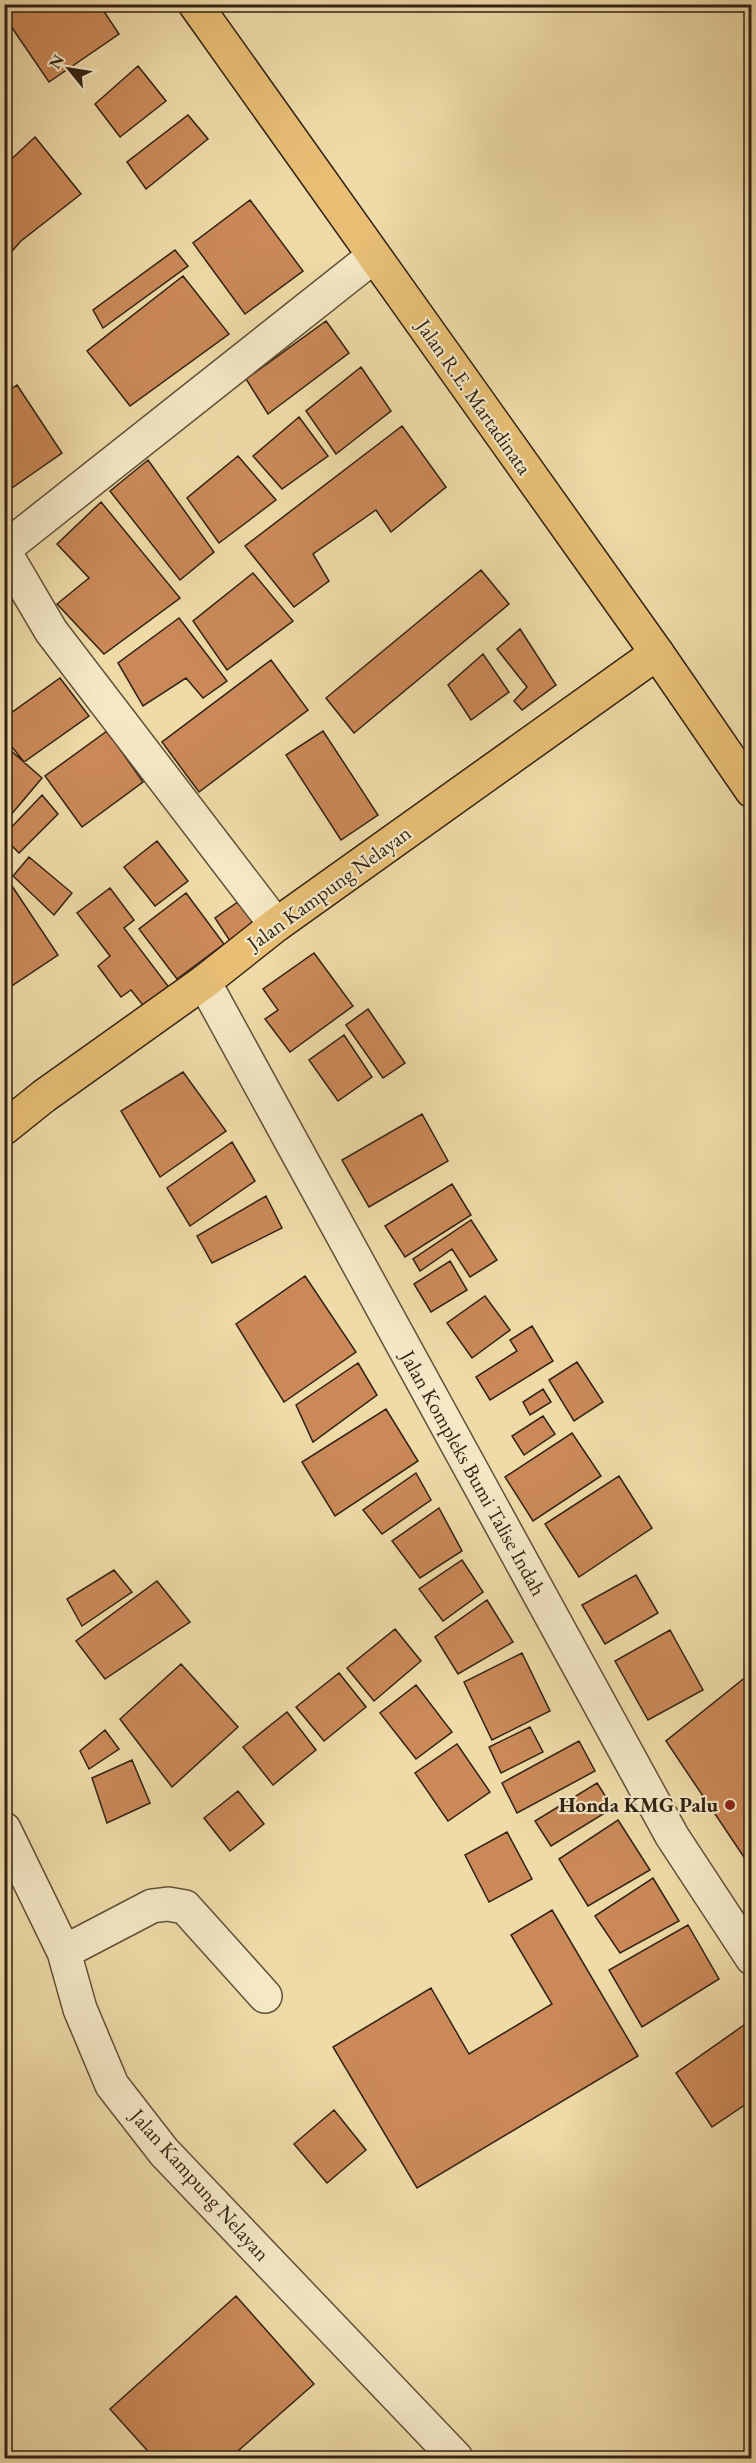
<svg xmlns="http://www.w3.org/2000/svg" width="756" height="2463" font-family="'EB Garamond',serif">
<style>
.building{fill:#cb8959;stroke:#322213;stroke-width:1.5}
.lines{fill:none;stroke-linecap:round;stroke-linejoin:round}
.minor-casing{stroke:#615038;stroke-width:36}
.primary-casing{stroke:#322213;stroke-width:36}
.trunk-casing{stroke:#322213;stroke-width:36}
.minor{stroke:#f4e8c6;stroke-width:33}
.primary{stroke:#e7be74;stroke-width:33}
.trunk{stroke:#e7be74;stroke-width:33}
.poi-dot{fill:#8f2418;stroke:#f4e8c6;stroke-width:2}
.labels{text-anchor:middle;stroke-width:4.5;stroke-linejoin:round;paint-order:stroke}
.street-label{font-size:21px;fill:#322213;stroke:#f4e8c6}
.poi-label{font-size:21px;font-weight:bold;fill:#322213;stroke:#f4e8c6;text-anchor:end}
</style>
<rect width="100%" height="100%" fill="#eedba8"/>
<filter id="stains"><feTurbulence type="fractalNoise" baseFrequency=".00333" numOctaves="4"/><feColorMatrix values="0 0 0 0 .2 0 0 0 0 .09 0 0 0 0 .02 0 0 0 .5 -.17"/></filter>
<radialGradient id="worn" r=".72"><stop offset=".6" stop-color="#630" stop-opacity="0"/><stop offset="1" stop-color="#630" stop-opacity=".3"/></radialGradient>
<path class="building" d="M99 4 119 34 49 82 4 16 5 4Z
M138 66 166 101 120 137 95 104Z
M188 115 208 139 146 189 127 162Z
M35 137 81 194 21 241 12 251 4 242V166Z
M250 200 303 271 245 314 193 243Z
M175 250 188 266 103 328 93 310Z
M183 276 229 334 130 406 87 351Z
M326 321 349 353 268 414 246 379Z
M361 367 391 411 336 454 306 411Z
M17 385 62 453 9 490 4 482V394Z
M299 417 328 456 282 489 253 456Z
M402 426 446 487 391 532 376 510 313 554 329 581 294 607 245 546Z
M238 456 276 500 219 543 187 498Z
M148 460 214 552 180 580 110 491Z
M101 502 180 598 104 654 57 604 89 578 57 544Z
M481 570 509 604 354 733 326 698Z
M253 573 293 621 227 670 193 621Z
M179 618 227 681 203 698 186 678 143 706 118 663Z
M520 629 556 685 522 710 514 701 527 687 497 649Z
M483 654 509 692 471 720 448 685Z
M271 660 308 710 199 792 162 742Z
M60 678 89 716 24 762 4 737V718Z
M107 731 143 782 82 827 45 776Z
M323 731 378 815 341 840 286 755Z
M9 749 42 778 4 823V755Z
M42 795 58 814 19 853 4 838V835Z
M157 841 188 881 155 906 124 867Z
M29 857 72 893 54 915 13 876Z
M4 874 58 955 4 991Z
M110 888 134 920 124 928 171 990 146 1009 131 990 121 997 98 966 110 956 77 913Z
M186 893 224 944 177 979 139 929Z
M242 899 258 923 230 941 215 918Z
M314 953 353 1006 290 1052 265 1019 278 1010 263 989Z
M368 1009 405 1063 383 1078 346 1025Z
M344 1035 372 1077 338 1101 309 1060Z
M183 1072 226 1131 160 1177 121 1111Z
M422 1114 448 1161 369 1207 342 1160Z
M232 1142 255 1181 190 1226 167 1188Z
M452 1184 471 1215 405 1257 385 1226Z
M266 1196 282 1228 212 1263 197 1236Z
M471 1220 497 1260 470 1277 452 1249 420 1271 413 1259Z
M450 1261 467 1290 431 1312 414 1284Z
M305 1276 356 1352 284 1402 236 1324Z
M485 1296 510 1330 472 1358 447 1323Z
M532 1326 553 1361 490 1400 476 1377 517 1351 510 1340Z
M577 1362 603 1402 574 1421 549 1380Z
M358 1363 377 1395 313 1442 296 1405Z
M543 1389 551 1402 530 1415 523 1402Z
M386 1409 418 1461 335 1516 302 1462Z
M543 1416 555 1434 524 1455 512 1436Z
M572 1433 601 1476 533 1521 505 1477Z
M416 1473 431 1500 382 1534 363 1510Z
M619 1476 652 1528 579 1577 545 1524Z
M439 1508 462 1551 420 1578 392 1541Z
M462 1560 483 1592 443 1621 419 1589Z
M114 1570 132 1592 82 1626 67 1599Z
M636 1575 658 1613 605 1644 582 1605Z
M157 1581 190 1622 105 1679 76 1641Z
M487 1600 513 1642 458 1674 435 1637Z
M395 1629 421 1661 374 1701 347 1668Z
M670 1630 703 1690 648 1720 615 1661Z
M522 1653 550 1711 492 1740 464 1682Z
M181 1664 238 1727 172 1787 120 1719Z
M752 1672V1869L666 1741Z
M339 1673 366 1707 324 1741 296 1707Z
M416 1685 452 1732 416 1759 380 1713Z
M287 1712 316 1750 273 1785 243 1747Z
M530 1727 543 1752 501 1773 489 1747Z
M105 1730 119 1749 89 1769 80 1751Z
M579 1741 595 1771 517 1813 502 1783Z
M457 1744 490 1792 448 1821 415 1773Z
M132 1760 150 1803 107 1823 92 1778Z
M597 1783 613 1808 551 1846 535 1821Z
M238 1791 264 1824 230 1851 204 1818Z
M618 1820 650 1870 588 1906 559 1859Z
M507 1832 532 1879 489 1902 465 1855Z
M653 1878 679 1921 620 1953 595 1916Z
M552 1910 638 2056 417 2188 333 2047 431 1988 469 2054 552 2004 511 1935Z
M688 1925 719 1979 642 2027 609 1970Z
M744 2025 752 2037V2100L712 2127 676 2073Z
M334 2110 366 2150 327 2183 294 2144Z
M236 2296 314 2384 230 2458H154L110 2409Z"/>
<g class="lines">
<g class="minor-casing">
<path id="minor" d="M4 549 374 256
M4 551 51 631 276 925
M204 982 672 1836 752 1958
M4 1829 64 1952 80 2009 112 2085 164 2152 456 2458
M64 1952 152 1906 168 1904 185 1907 265 1996"/>
</g>
<g class="primary-casing">
<path id="primary" d="M4 1128 44 1096 204 982 276 925 657 653"/>
</g>
<g class="trunk-casing">
<path id="trunk" d="M195 4 657 653 752 791"/>
</g>
<use href="#minor" class="minor"/>
<use href="#primary" class="primary"/>
<use href="#trunk" class="trunk"/>
</g>
<circle class="poi-dot" cx="730" cy="1805" r="6"/>
<g class="labels">
<g class="street-label">
<text transform="translate(474 397) rotate(55)" y="7">Jalan R.E. Martadinata</text>
<text transform="translate(329 888) rotate(-36)" y="7">Jalan Kampung Nelayan</text>
<text transform="translate(473 1473) rotate(61)" y="7">Jalan Kompleks Bumi Talise Indah</text>
<text transform="translate(200 2185) rotate(48)" y="7">Jalan Kampung Nelayan</text>
</g>
<g class="poi-label">
<text x="718" y="1812">Honda KMG Palu</text>
</g>
</g>
<rect width="756" height="2463" fill="none" stroke="#eedba8" stroke-width="24"/>
<rect x="6" y="6" width="744" height="2451" fill="none" stroke="#322213" stroke-width="3"/>
<rect x="12" y="12" width="732" height="2439" fill="none" stroke="#322213" stroke-width="1.5"/>
<g transform="translate(69 69) rotate(300)" stroke="#f4e8c6" stroke-width="4.5" paint-order="stroke">
<path d="M0-4.5L10 22L0 15L-10 22Z" fill="#322213"/>
<text y="-9" font-size="16" font-weight="bold" text-anchor="middle" fill="#322213">N</text>
</g>
<rect width="100%" height="100%" filter="url(#stains)"/>
<rect width="100%" height="100%" fill="url(#worn)"/>
</svg>
